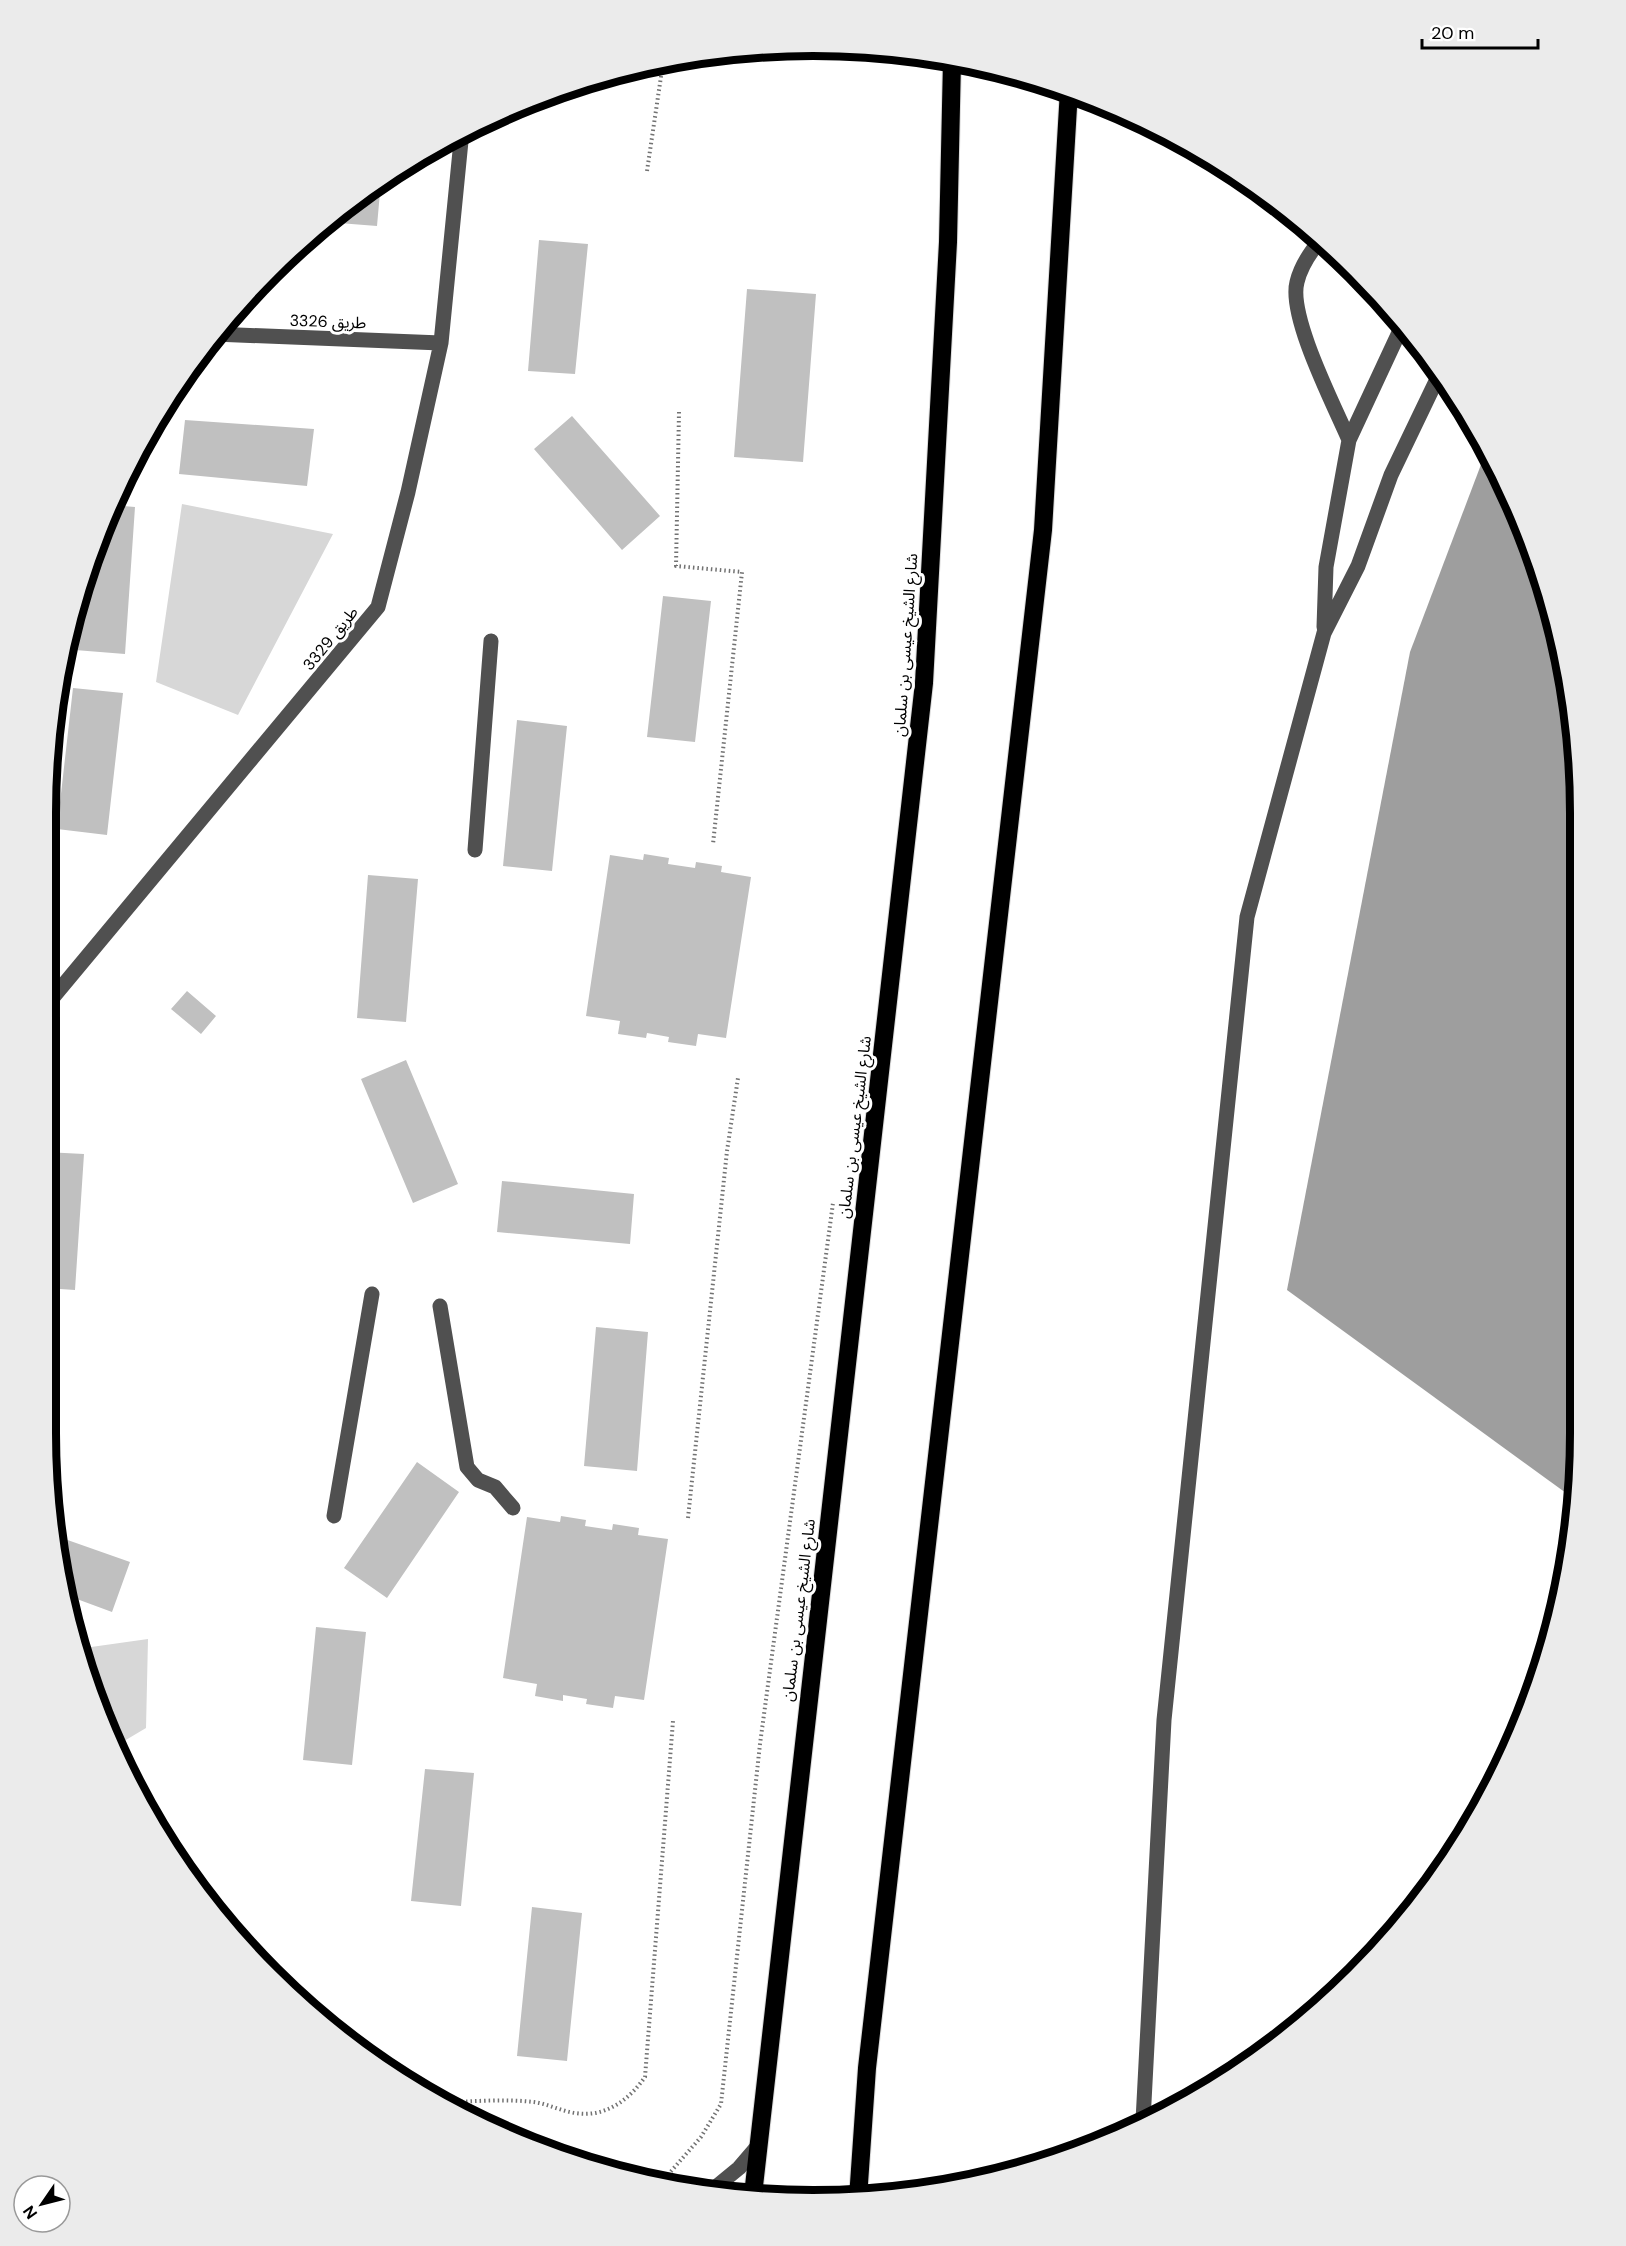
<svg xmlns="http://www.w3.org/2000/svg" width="1626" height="2246" font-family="'DM Sans','Noto Sans Arabic',sans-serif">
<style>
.green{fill:#d7d7d7}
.water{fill:#9e9e9e}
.building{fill:#c0c0c0}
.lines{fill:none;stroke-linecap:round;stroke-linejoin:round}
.highway-casing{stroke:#dbdbdb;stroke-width:20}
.path{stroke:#727272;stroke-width:4;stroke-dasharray:1.5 3;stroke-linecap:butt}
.minor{stroke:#505050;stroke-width:15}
.highway{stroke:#000;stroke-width:18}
.labels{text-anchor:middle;stroke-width:6;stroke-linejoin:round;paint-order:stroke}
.street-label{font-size:16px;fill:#000;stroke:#fff}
.rim{fill:none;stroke:#000;stroke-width:8}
</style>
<rect width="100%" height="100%" fill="#fff"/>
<path class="green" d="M182 504 333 534 238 715 156 682Z
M148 1639 146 1728 114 1747 104 1727 77 1649Z"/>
<path class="water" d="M1485 454 1522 519 1574 712 1579 1484 1577 1501 1287 1290 1410 652Z"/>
<path class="building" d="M381 181 377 226 326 222 345 204Z
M539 240 588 244 575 374 528 371Z
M747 289 816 294 803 462 734 457Z
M572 416 660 516 622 550 534 449Z
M185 420 314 429 307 486 179 474Z
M111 505 135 507 125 654 75 650 79 593 104 519Z
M663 596 711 601 695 742 647 737Z
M73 688 123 693 107 835 57 829Z
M517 720 567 726 552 871 503 866Z
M644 854 669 858 668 864 695 868 696 862 722 866 721 872 751 877 726 1038 698 1034 696 1046 668 1042 669 1037 647 1033 646 1038 618 1034 620 1021 586 1016 610 855 643 860Z
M368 875 418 879 406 1022 357 1018Z
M187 991 216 1016 201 1034 171 1009Z
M406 1060 458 1184 413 1203 361 1079Z
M45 1152 84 1154 75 1290 45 1288Z
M502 1181 634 1194 630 1244 497 1232Z
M596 1327 648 1332 637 1471 584 1466Z
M45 1336 58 1341 45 1375Z
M417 1462 459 1492 387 1598 344 1568Z
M561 1516 586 1520 585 1526 612 1530 613 1524 639 1528 638 1535 668 1539 644 1700 615 1696 613 1708 586 1704 587 1699 563 1695V1701L535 1696 537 1684 503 1678 527 1517 560 1522Z
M59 1537 130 1562 112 1612 66 1595Z
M316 1627 366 1632 352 1765 303 1760Z
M425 1769 474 1773 461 1906 411 1901Z
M532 1907 582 1913 567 2061 517 2056Z"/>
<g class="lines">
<g class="highway-casing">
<path id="highway" d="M753 2195 924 683 948 242 952 61
M858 2198 867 2068 1043 530 1069 90"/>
</g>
<path class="path" d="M647 171 663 63
M679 412 676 566 742 572 713 844
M688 1518 727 1151 738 1078
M474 2122 454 2102C480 2101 508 2099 534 2102 548 2104 561 2111 575 2113 605 2118 629 2100 645 2077L673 1721
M659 2185 701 2137 721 2104 760 1744 833 1203"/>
<path class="minor" d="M1322 238C1311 251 1301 265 1297 282 1288 316 1334 405 1349 440
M214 334 441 343
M1324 627 1326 567 1349 440 1403 324
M475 850 491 641
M45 1007 378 607 408 492 441 343 462 131
M440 1306 467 1467 478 1480 495 1487 513 1508
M334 1516 372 1294
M1143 2121 1164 1720 1247 917 1324 633 1358 566 1391 475 1439 375
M711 2191 739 2168 757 2147"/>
<use href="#highway" class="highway"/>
</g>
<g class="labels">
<g class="street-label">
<text transform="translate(328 321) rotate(2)" y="6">طريق 3326</text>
<text transform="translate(330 638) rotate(-51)" y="6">طريق 3329</text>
<text transform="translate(905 645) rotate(-86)" y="6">شارع الشيخ عيسى بن سلمان</text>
<text transform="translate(854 1127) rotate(-83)" y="6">شارع الشيخ عيسى بن سلمان</text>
<text transform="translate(798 1610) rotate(-83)" y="6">شارع الشيخ عيسى بن سلمان</text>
</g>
</g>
<path d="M0 0H1626V2246H0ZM813 56H813A757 757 0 0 1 1570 813V1433A757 757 0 0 1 813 2190H813A757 757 0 0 1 56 1433V813A757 757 0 0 1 813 56Z" fill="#ebebeb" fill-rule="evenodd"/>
<path class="rim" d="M813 56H813A757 757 0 0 1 1570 813V1433A757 757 0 0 1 813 2190H813A757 757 0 0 1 56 1433V813A757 757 0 0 1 813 56Z"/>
<g transform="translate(42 2204) rotate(235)"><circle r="28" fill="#ffffff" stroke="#999999" stroke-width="1.5"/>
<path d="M0-4.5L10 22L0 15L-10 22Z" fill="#000000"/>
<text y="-9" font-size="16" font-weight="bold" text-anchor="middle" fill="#000000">N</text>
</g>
<path d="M1422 39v9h116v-9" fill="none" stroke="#000000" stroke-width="3"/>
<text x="1431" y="39" font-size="18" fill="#000000" stroke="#ffffff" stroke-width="4.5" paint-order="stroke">20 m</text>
</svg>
